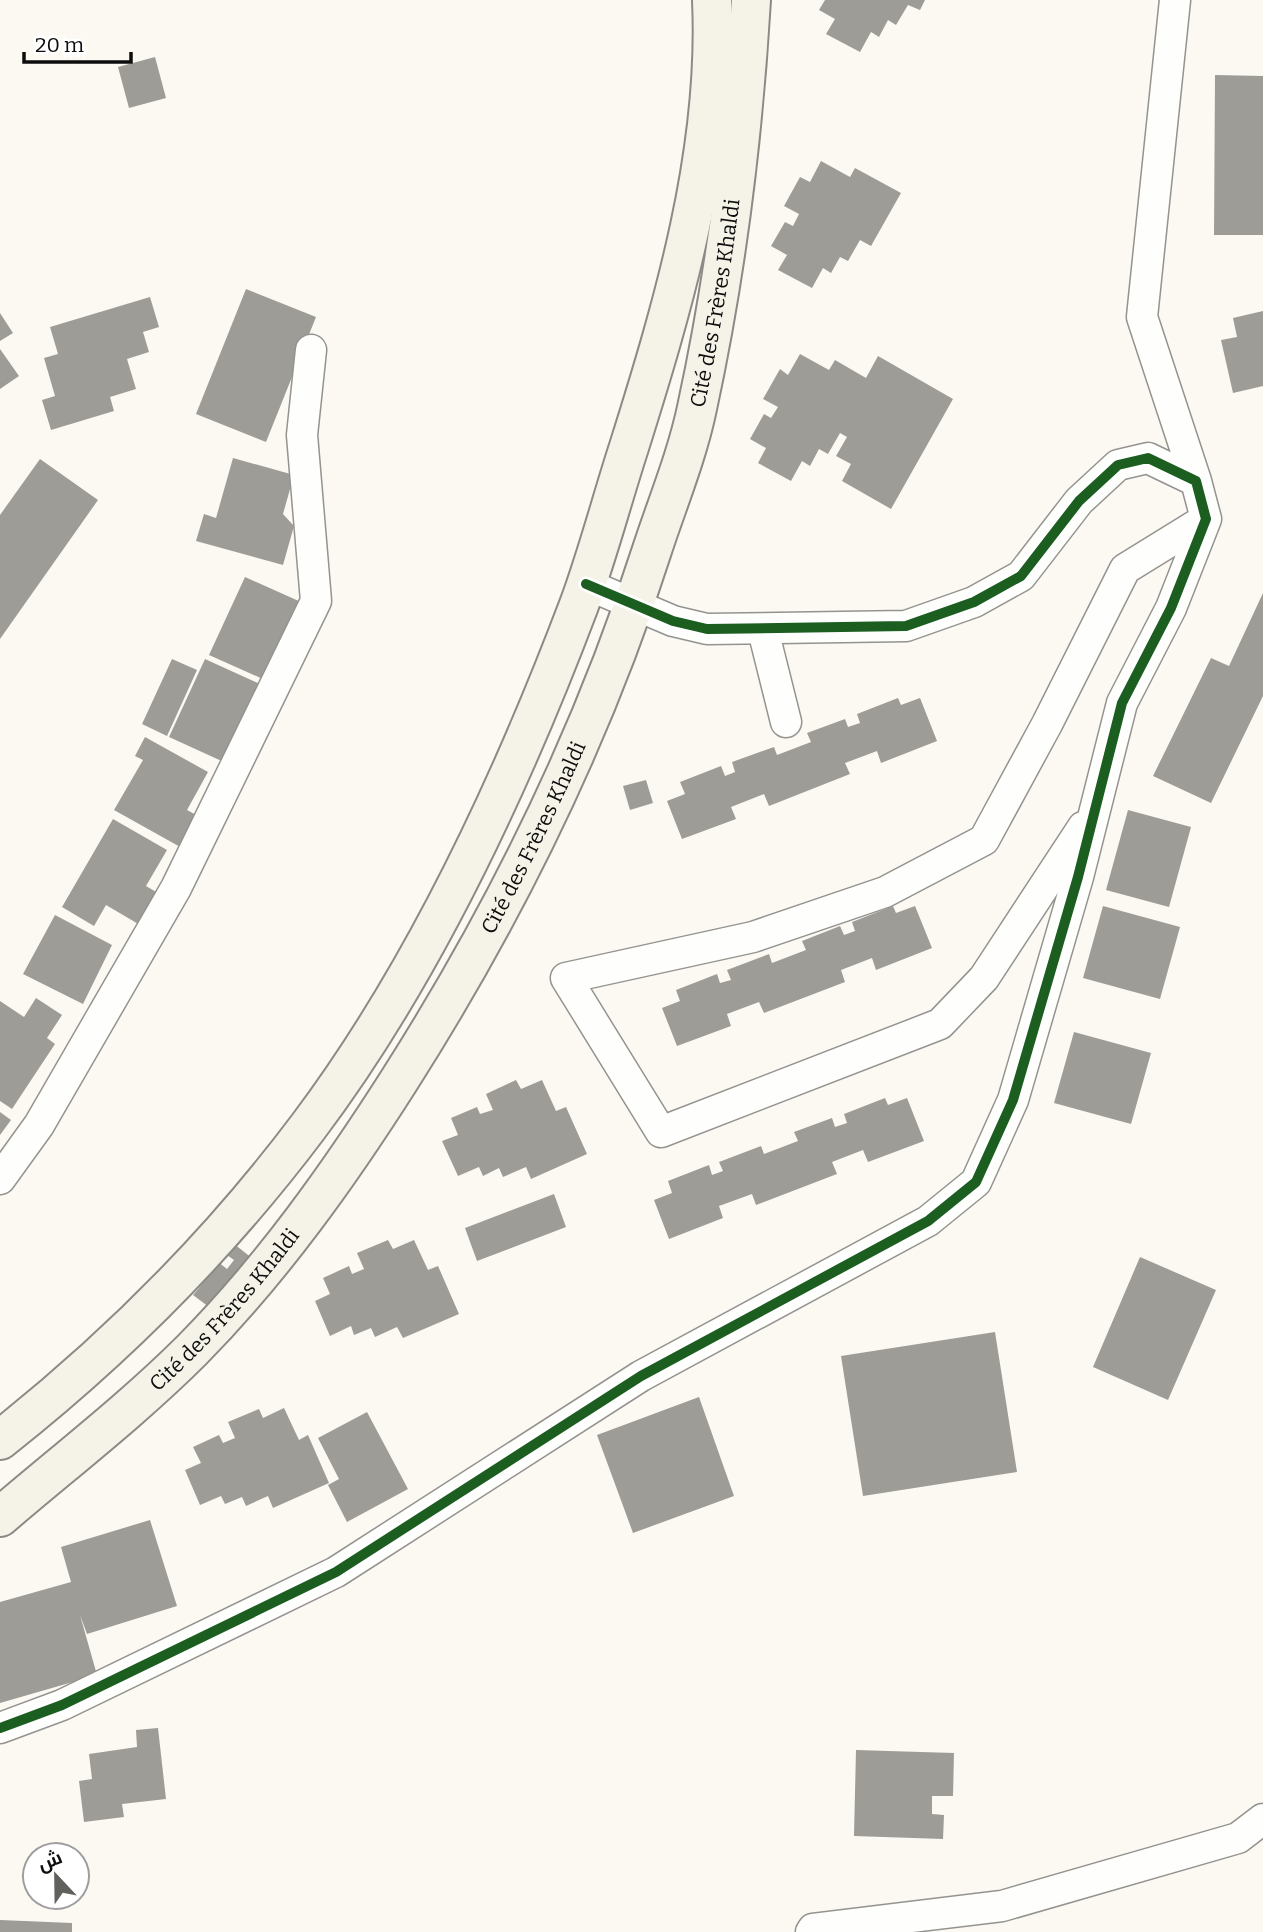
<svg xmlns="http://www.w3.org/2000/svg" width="1263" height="1932" font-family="Bitter,Cairo,serif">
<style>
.building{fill:#9e9c97}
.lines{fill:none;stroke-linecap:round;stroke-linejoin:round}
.street-casing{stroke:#949390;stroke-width:33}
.secondary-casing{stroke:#8b8a86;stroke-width:42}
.street{stroke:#fefefd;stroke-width:30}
.secondary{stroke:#f5f3e8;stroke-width:38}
.cycleway-casing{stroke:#fff;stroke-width:15}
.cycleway{stroke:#1b5e20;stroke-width:10}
.labels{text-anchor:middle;stroke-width:7;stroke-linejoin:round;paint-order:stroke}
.street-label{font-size:21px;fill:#0d0d0d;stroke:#fff}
</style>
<rect width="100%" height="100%" fill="#fbf9f1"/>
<path class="building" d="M825 0H925L920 10 908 5 896 25 888 20 879 37 871 32 860 52 826 34 835 19 819 10Z
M155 57 166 98 129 108 118 67Z
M1215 75 1263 76V235H1214Z
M821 161 850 177 855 168 901 193 871 246 860 240 848 261 840 257 831 273 823 268 812 288 778 270 787 255 771 246 785 222 793 226 799 214 784 206 800 177 810 182Z
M246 289 316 317 266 442 196 414Z
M150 297 159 327 143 332 149 352 127 359 136 389 110 397 114 411 51 430 42 400 55 396 44 358 58 354 50 327Z
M1263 311V386L1233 393 1221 340 1237 337 1233 318Z
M0 313 13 333 0 341Z
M0 349 19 376 0 389Z
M800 354 829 370 835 360 866 378 878 356 953 399 891 509 842 481 851 464 836 456 847 437 840 433 828 454 819 449 810 466 802 461 791 481 758 463 766 448 750 439 764 414 771 418 778 407 763 399 780 369 788 375Z
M233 458 294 475 283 514 294 526 283 565 196 541 204 514 216 518Z
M40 459 98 500 0 639V515Z
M245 577 301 602 265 680 209 655Z
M1263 593V696L1211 803 1153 776 1211 658 1229 666Z
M172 659 197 670 167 736 142 724Z
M205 659 262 685 226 763 169 737Z
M898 698 901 705 920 698 937 741 881 763 877 751 845 763 850 774 769 806 764 794 731 807 736 819 682 839 667 801 685 794 680 782 721 766 725 776 735 772 732 762 774 747 777 755 811 742 807 733 845 719 848 727 860 723 857 714Z
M145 737 208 772 187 810 200 817 182 848 114 810 143 760 135 756Z
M646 780 653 803 630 810 623 786Z
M1128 810 1191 827 1169 907 1106 890Z
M113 819 167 850 146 886 158 893 140 925 106 905 94 926 62 907Z
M893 906 896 913 915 906 932 948 876 970 872 958 841 970 845 982 764 1013 759 1002 727 1014 731 1026 677 1046 662 1008 680 1001 676 990 717 974 720 983 731 980 727 970 769 954 772 963 806 950 802 941 840 926 844 935 855 931 852 922Z
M1103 906 1180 927 1160 999 1083 978Z
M55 915 112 945 83 1004 23 974Z
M36 998 62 1015 47 1038 55 1044 12 1109 0 1101V1001L24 1017Z
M1074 1032 1151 1053 1131 1124 1054 1103Z
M516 1080 521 1089 542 1080 556 1111 566 1107 587 1154 531 1179 526 1167 503 1177 499 1168 483 1176 479 1167 458 1176 442 1141 458 1135 451 1118 477 1107 480 1114 493 1110 486 1094Z
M885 1098 888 1105 907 1098 924 1141 868 1162 863 1150 832 1162 837 1174 756 1205 752 1194 719 1206 723 1218 669 1239 654 1200 672 1193 668 1181 709 1165 712 1175 723 1171 719 1162 761 1146 764 1154 798 1141 794 1132 832 1118 835 1127 847 1123 844 1114Z
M0 1112 11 1120 0 1135Z
M554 1194 566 1227 477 1261 465 1228Z
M228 1239 253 1259 213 1310 193 1295 208 1277 202 1272 213 1258 227 1269 234 1260 220 1250Z
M388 1240 393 1249 414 1240 428 1270 438 1266 459 1314 403 1338 397 1327 375 1337 371 1328 354 1335 351 1326 330 1336 315 1301 330 1294 323 1278 349 1266 352 1274 364 1269 357 1253Z
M1140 1257 1216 1290 1168 1400 1093 1367Z
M995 1332 1017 1472 863 1496 841 1356Z
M699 1397 734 1496 633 1533 597 1435Z
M284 1408 299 1440 308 1435 329 1483 273 1508 268 1496 246 1506 242 1497 225 1504 221 1496 200 1505 185 1470 201 1463 193 1447 219 1435 223 1443 235 1438 228 1422 259 1409 263 1418Z
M367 1412 408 1489 347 1522 328 1485 339 1479 318 1438Z
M150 1520 177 1606 87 1634 80 1615 97 1675 0 1703V1602L71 1582 61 1547Z
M158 1728 166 1799 122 1804 124 1817 84 1822 79 1781 92 1779 89 1754 137 1747 136 1730Z
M856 1750 954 1753 953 1796H932V1814L944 1815 943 1839 854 1836Z
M0 1920 72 1923V1932H0Z"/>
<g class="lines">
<g class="street-casing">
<path id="street" d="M1175 0 1142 317 1196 481
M763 630 786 722
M1083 827 984 978 940 1024 661 1132 566 978 753 937 885 892 984 840 1047 724 1125 569 1206 519
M0 1179 39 1125 176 888 316 601 302 435 311 350
M0 1728 62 1705 336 1572 641 1376 928 1221 976 1182 1013 1100 1078 877 1122 703 1171 608 1206 519 1196 481 1148 458 1118 465 1079 501 1021 576 974 602 906 626 707 629 673 621 586 584
M811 1932 813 1929 1002 1906 1238 1838 1263 1819"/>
</g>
<g class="secondary-casing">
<g id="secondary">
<path d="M0 1440C114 1350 220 1244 308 1127 424 973 511 785 579 605 598 554 612 499 629 447 674 304 719 151 712 0"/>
<path id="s1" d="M0 1517C63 1463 133 1409 192 1350 272 1269 339 1175 400 1079 505 914 592 738 652 550 667 504 687 456 697 408 726 274 743 137 751 0"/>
</g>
</g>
<use href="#street" class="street"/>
<use href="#secondary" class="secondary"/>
<g class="cycleway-casing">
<path id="cycleway" d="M0 1728 62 1705 336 1572 641 1376 928 1221 976 1182 1013 1100 1078 877 1122 703 1171 608 1206 519 1196 481 1148 458 1118 465 1079 501 1021 576 974 602 906 626 707 629 673 621 586 584"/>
</g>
<use href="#cycleway" class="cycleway"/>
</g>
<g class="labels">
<g class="street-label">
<text dy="7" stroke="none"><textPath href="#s1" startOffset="1440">Cité des Frères Khaldi</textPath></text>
<text dy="7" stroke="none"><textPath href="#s1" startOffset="873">Cité des Frères Khaldi</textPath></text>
<text dy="7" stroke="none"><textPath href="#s1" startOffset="306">Cité des Frères Khaldi</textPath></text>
</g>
</g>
<g transform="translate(56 1876) rotate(338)"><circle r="33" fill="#ffffff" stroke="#9e9e9e" stroke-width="2"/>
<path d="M0-5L12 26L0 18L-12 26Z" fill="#60605d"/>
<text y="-10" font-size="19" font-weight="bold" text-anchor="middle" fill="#0d0d0d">ش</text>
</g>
<path d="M24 52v10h107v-10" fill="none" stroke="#0d0d0d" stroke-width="3.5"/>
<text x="35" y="52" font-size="21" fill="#0d0d0d" stroke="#ffffff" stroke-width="5" paint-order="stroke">20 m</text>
</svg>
